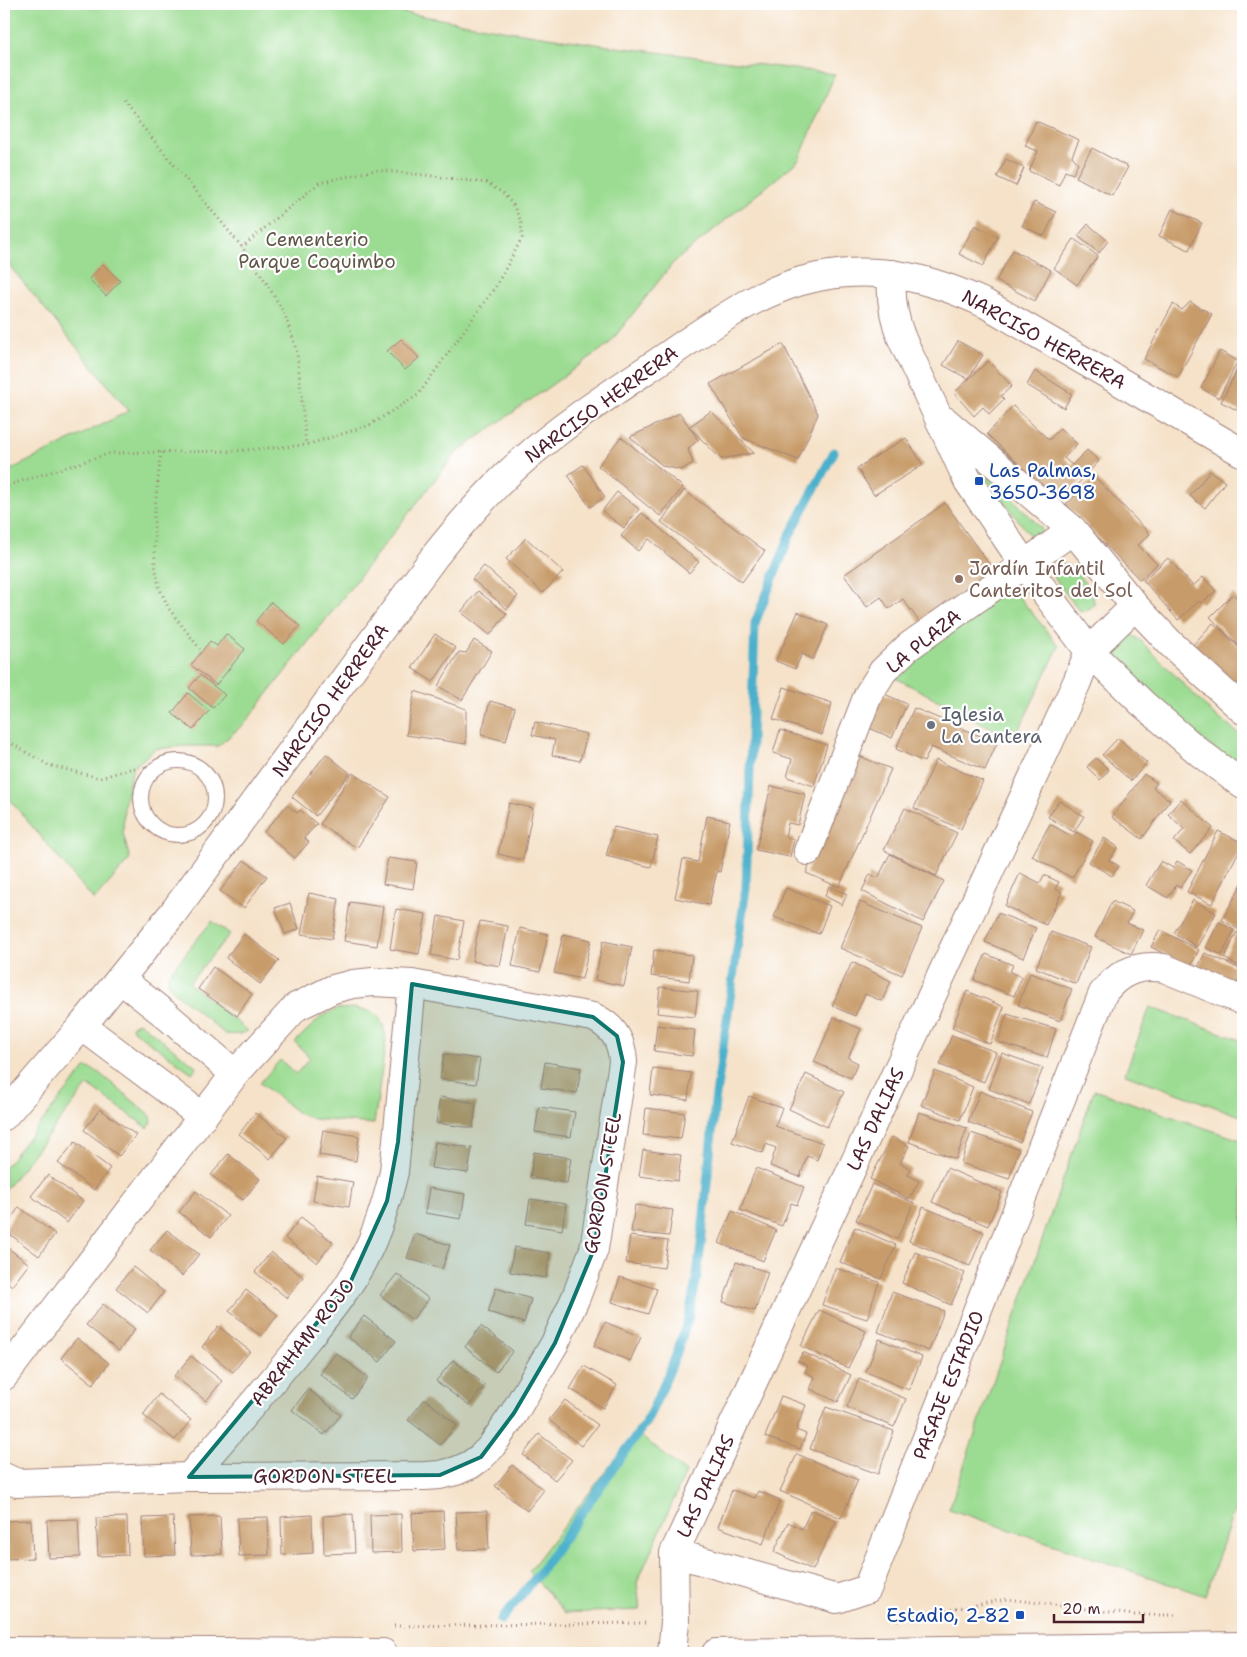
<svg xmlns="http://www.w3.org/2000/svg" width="1247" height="1657" font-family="'Shantell Sans',sans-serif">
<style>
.green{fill:#9bdc92;stroke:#727e5e}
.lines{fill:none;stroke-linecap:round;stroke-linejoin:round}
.stream{stroke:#4cb0cb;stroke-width:9}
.building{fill:#c89c6b}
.service-casing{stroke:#a0807a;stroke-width:16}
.minor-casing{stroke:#a0807a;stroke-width:30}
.tertiary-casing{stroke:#a0807a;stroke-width:30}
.trunk-casing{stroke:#a0807a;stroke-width:30}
.path{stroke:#a0807a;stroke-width:3;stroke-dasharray:1 4;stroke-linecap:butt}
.service{stroke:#fff;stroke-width:14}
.minor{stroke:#fff;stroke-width:28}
.tertiary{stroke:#fff;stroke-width:28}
.trunk{stroke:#fff;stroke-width:28}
.marked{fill:#0f766e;fill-opacity:0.2;stroke:#0f766e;stroke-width:4;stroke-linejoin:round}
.transit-dot{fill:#1a4fb4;stroke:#fff;stroke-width:2}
.education-dot{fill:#8d6e63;stroke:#fff;stroke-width:2}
.worship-dot{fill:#6b7280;stroke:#fff;stroke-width:2}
.labels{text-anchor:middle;stroke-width:4.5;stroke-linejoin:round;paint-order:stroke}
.park-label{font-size:19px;fill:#62584a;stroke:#fff}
.street-label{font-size:19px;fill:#4a1f2b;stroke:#fff}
.transit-label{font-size:19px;fill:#164399;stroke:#fff;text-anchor:start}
.education-label{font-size:19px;fill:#785e54;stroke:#fff;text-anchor:start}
.worship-label{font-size:19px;fill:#5b616d;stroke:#fff;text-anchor:start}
</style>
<rect width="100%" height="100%" fill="#fff"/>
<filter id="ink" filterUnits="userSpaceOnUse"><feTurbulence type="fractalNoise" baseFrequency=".02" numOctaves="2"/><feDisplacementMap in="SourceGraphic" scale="10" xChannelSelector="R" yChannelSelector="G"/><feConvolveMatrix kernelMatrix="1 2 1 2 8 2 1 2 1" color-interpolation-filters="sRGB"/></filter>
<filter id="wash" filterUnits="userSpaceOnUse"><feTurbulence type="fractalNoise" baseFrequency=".0096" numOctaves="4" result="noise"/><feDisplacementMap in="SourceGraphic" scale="20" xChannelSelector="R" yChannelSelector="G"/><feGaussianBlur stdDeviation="1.12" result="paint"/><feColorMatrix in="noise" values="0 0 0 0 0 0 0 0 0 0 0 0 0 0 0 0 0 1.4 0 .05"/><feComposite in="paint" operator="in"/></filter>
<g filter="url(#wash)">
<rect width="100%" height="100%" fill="#f5e2c9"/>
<path class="green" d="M4 4H355L508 31 616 47 835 74 799 160 673 263 609 344 456 453 245 723 218 746H185L155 749 133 768 124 805 123 833 130 859 94 900 4 793V473L129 411 4 259Z
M981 469H984L1041 528V535L1032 538 980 471Z
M1060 562C1074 567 1095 590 1094 605L1086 611 1079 610 1051 574V567L1055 563Z
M1009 585 1059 646 1014 740 890 675Z
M1132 635 1141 641 1213 714 1243 737V773L1113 666 1106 650 1121 636Z
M212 921 230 934 189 983 248 1031C240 1035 234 1035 225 1034L172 990 168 981V975Z
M1150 1007 1243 1041V1117L1125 1074Z
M355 1008C378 1012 383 1016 386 1040L374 1124 314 1119 299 1114 260 1083 280 1060 296 1074 310 1058 295 1042 322 1016 337 1009Z
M139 1022 197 1067 192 1073 133 1030 132 1026Z
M86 1067 98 1072 150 1115C153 1120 152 1123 148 1128L88 1085 4 1191V1168Z
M1094 1090 1243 1141V1484L1205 1596 949 1509Z
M636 1432 686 1472 637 1583 640 1610 565 1613 529 1571Z"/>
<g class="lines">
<path class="stream" d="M501 1620 540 1572 646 1422 662 1389 676 1355 688 1319 696 1282 701 1245 715 1102 746 888 755 623 791 533 834 452"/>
</g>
<g id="blocks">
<path class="building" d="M1036 121 1079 140 1072 156 1078 163 1073 174 1065 171 1059 185 1029 171 1038 151 1025 146Z
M1092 148 1128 167 1112 196 1076 177Z
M1006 159 1024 168 1016 186 997 177Z
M1034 202 1056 212 1044 236 1022 226Z
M1172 209 1202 223 1189 250 1159 236Z
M1088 224 1108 241 1099 253 1078 236Z
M975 225 998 237 983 266 959 254Z
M1074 239 1098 256 1077 285 1054 268Z
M1013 250 1051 270 1035 301 996 281Z
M103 264 120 281 106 296 89 279Z
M1190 302 1212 314 1178 377 1144 359 1173 304 1182 310Z
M401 339 419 358 405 370 387 351Z
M958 341 983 355 968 379 943 365Z
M783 344 818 414 798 460 743 438 710 384Z
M1220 351 1238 361 1219 398 1201 388Z
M1243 358V413L1221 402Z
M988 361 1012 386 1001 396 1004 399 989 414 983 407 974 416 954 393Z
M1035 371 1072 394 1064 408 1027 385Z
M1013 406 1049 440 1060 428 1077 444 1064 458 1072 465 1087 450 1099 461 1060 503 987 434Z
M711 411 754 453 721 459 689 427Z
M680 413 698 440 688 449 693 463 681 470 663 466 630 437Z
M621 437 683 487 660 516 598 466Z
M906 438 923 465 874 495 857 468Z
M583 465 605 497 590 507 568 475Z
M1210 471 1225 482 1205 508 1190 496Z
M1095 477 1150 534 1138 545 1157 564 1140 580 1066 504Z
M684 490 765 551 742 582 661 522Z
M617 492 639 509 624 528 602 511Z
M945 503 994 571 920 623 903 599 889 609 881 597 867 607 844 575Z
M642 513 699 562 689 573 649 539 638 551 621 536Z
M526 538 563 572 543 593 506 559Z
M1168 558 1193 586 1203 577 1216 591 1201 603 1199 601 1178 620 1143 580Z
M484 566 518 596 507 609 472 579Z
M478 591 507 614 490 635 461 612Z
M1233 594 1243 604V650L1210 617Z
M271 602 300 626 284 644 256 621Z
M798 612 828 625 813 659 802 654 795 669 776 661Z
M1213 623 1243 651V677L1236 685 1192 646Z
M226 634 245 649 216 685 191 665 210 641 217 646Z
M435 634 456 648 433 682 412 668Z
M474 640 492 651 462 700 438 686 459 652 466 653Z
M200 675 225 695 213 708 189 688Z
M784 687 832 703 822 735 773 719Z
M415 691 466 709V744L406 735Z
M188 693 209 711 193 730 172 713Z
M882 693 907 704 892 738 867 727Z
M490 701 515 708 506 741 481 735Z
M914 708 997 743 985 770 931 747 924 762 896 749Z
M535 722 587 734 580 761 552 755 555 740 532 735Z
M780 730 827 745 814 786 787 777 792 759 773 753Z
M1118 738 1147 763 1131 781 1102 755Z
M326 754 350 773 316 816 292 797Z
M859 756 891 769 839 887 806 873Z
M1096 758 1109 770 1100 780 1087 767Z
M936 760 983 781 961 829 914 808Z
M352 773 390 797 357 848 320 824Z
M1144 774 1157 783 1153 788 1170 800 1142 839 1112 817Z
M771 786 805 794 798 825 788 823 785 837 794 839 790 857 756 850Z
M1181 799 1213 828 1190 854 1174 841 1184 829 1168 814Z
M1059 801 1084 816 1074 832 1048 817Z
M509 803 533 808 523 860 498 854Z
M287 805 297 813 300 810 317 824 304 838 309 842 295 858 264 832Z
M905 808 957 833 936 876 884 850Z
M707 816 730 821 720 872 717 871 709 905 675 898 683 859 698 862Z
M1050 824 1073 837 1076 832 1093 841 1072 878 1032 856Z
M614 827 658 837 651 867 606 856Z
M1218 831 1243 843 1212 904 1187 892Z
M1104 838 1118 847 1109 860 1119 866 1112 876 1089 862Z
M890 854 944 881 923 922 862 891 870 874 878 878Z
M388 858 417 862 413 889 383 884Z
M244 860 267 876 244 908 220 891Z
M1161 861 1173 868 1177 861 1192 870 1180 888 1176 885 1168 898 1146 885Z
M1020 873 1040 883 1044 875 1059 882 1055 889 1062 892 1046 925 1005 906Z
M1243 882V932L1222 920Z
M829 886 847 894 842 905 825 896Z
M786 888 830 906 819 934 774 917Z
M309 893 339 899 332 939 301 934Z
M1193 900 1216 913 1197 947 1174 933Z
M1112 901 1133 911 1127 923 1143 930 1131 954 1095 937Z
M350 902 383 907 377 946 344 941Z
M860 902 922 928 902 975 840 948Z
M290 903 299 929 285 934 275 908Z
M396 909 426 914 419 954 390 949Z
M998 913 1036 928 1023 958 985 942Z
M438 916 464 921 457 960 431 955Z
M480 921 508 926 500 966 472 961Z
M1219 922 1234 930 1222 955 1206 948Z
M520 928 548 934 540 972 512 966Z
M1160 930 1199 950 1190 967 1151 947Z
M1051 932 1091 947 1076 984 1036 968Z
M1237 932 1243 936V968L1224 958Z
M244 934 279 960 260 984 226 958Z
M563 934 591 940 582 979 554 973Z
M603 941 632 947 624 986 595 980Z
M654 950 692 955 689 981 651 976Z
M1205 953 1243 970 1237 984 1198 967Z
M986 954 1013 965 1010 972 1022 977 1014 996 974 980Z
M852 962 891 981 882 1001 865 994 855 1016 832 1006Z
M213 967 252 994 237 1016 198 989Z
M1030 973 1072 989 1060 1021 1018 1005Z
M660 987 698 991 695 1017 657 1013Z
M967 991 1004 1007 990 1044 952 1028Z
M1007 1014 1056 1029 1047 1058 998 1042Z
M834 1017 861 1029 848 1058 858 1063 851 1078 814 1062Z
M657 1025 695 1030 692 1056 654 1051Z
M952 1035 996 1052 984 1082 940 1065Z
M1002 1053 1043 1068 1029 1104 989 1089Z
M444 1054 480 1059 476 1084 440 1079Z
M545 1062 581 1068 577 1093 541 1088Z
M653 1068 691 1073 688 1100 650 1095Z
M935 1071 973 1087 960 1120 921 1105Z
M806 1074 844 1092 827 1127 789 1109Z
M980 1091 1032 1112 1020 1142 968 1122Z
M749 1096 782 1108 775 1126 823 1143 817 1160 807 1156 800 1177 770 1166 776 1148 766 1144 763 1153 732 1142Z
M440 1097 476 1103 473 1128 436 1123Z
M539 1107 575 1112 571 1137 535 1132Z
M646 1108 685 1113 681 1139 643 1135Z
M100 1109 136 1135 119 1156 84 1130Z
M919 1112 967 1128 956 1159 909 1142Z
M255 1113 287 1138 270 1159 239 1134Z
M323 1130 359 1136 356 1161 319 1155Z
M971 1133 1019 1149 1009 1179 961 1163Z
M892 1137 909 1146 900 1163 911 1169 908 1175 919 1181 909 1199 870 1179Z
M75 1142 110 1168 94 1190 58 1163Z
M435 1142 472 1148 468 1173 431 1168Z
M643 1150 681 1155 678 1181 639 1176Z
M534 1152 571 1158 567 1183 530 1178Z
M228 1154 260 1179 243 1200 211 1175Z
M756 1168 804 1187 797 1205 791 1203 782 1226 740 1210Z
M947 1168 1002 1192 988 1226 932 1202Z
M48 1175 83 1201 67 1223 31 1196Z
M317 1176 353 1182 349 1207 313 1201Z
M872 1184 914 1203 897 1239 856 1220Z
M429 1188 465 1194 461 1219 425 1213Z
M196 1191 228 1216 211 1237 179 1212Z
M530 1199 566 1204 562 1230 526 1224Z
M635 1205 673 1210 669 1236 631 1232Z
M19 1207 55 1234 39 1256 4 1230Z
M923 1207 984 1232 970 1266 909 1241Z
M732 1211 776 1230 763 1261 719 1243Z
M301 1217 333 1242 317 1263 285 1238Z
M855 1227 896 1245 881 1279 840 1262Z
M167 1230 199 1254 182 1276 150 1250Z
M415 1234 450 1245 442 1269 407 1258Z
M630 1236 668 1241 664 1268 626 1263Z
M4 1245 29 1264 12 1286 4 1279Z
M514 1247 550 1253 546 1278 510 1272Z
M271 1252 303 1277 287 1298 255 1272Z
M915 1252 965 1273 951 1305 902 1283Z
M736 1262 768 1272 755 1311 723 1302Z
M133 1267 164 1292 148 1313 116 1288Z
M835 1268 879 1282 867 1319 822 1305Z
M397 1274 429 1299 412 1320 380 1295Z
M620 1277 657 1289 648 1314 612 1302Z
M496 1288 531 1299 524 1323 488 1312Z
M246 1290 278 1315 261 1336 229 1311Z
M892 1292 944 1311 929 1351 878 1332Z
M103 1304 135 1329 119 1351 86 1325Z
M819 1310 866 1331 848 1368 801 1346Z
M364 1316 396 1341 380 1362 348 1337Z
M605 1322 641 1337 630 1361 594 1346Z
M218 1326 250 1351 233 1372 202 1347Z
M481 1326 513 1351 496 1372 465 1347Z
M77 1338 109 1363 93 1384 61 1358Z
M879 1339 922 1357 909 1390 866 1372Z
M803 1352 851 1375 838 1402 810 1389 815 1377 805 1372 808 1366 798 1361Z
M336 1353 368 1378 352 1399 320 1374Z
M191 1356 222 1381 206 1401 174 1376Z
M453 1360 485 1385 469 1406 436 1381Z
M584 1366 617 1385 603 1408 570 1389Z
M859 1379 906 1399 894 1427 847 1407Z
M308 1389 341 1415 324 1435 292 1410Z
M159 1394 191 1420 175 1440 143 1415Z
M781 1396 806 1405 796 1430 806 1434 800 1449 765 1437Z
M425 1399 457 1425 440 1445 408 1420Z
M565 1400 598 1425 581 1446 549 1420Z
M826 1407 894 1431 878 1474 810 1449Z
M539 1434 572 1460 555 1480 523 1455Z
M797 1454 858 1480 841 1518 780 1491Z
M512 1465 544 1490 527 1511 495 1486Z
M732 1490 755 1498 758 1491 780 1500 763 1544 718 1527Z
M811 1510 836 1521 813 1570 774 1552 788 1522 802 1529Z
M443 1511 445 1549 414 1551 412 1513Z
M487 1511 489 1549 458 1550 456 1512Z
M353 1514 355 1553 324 1554 323 1516Z
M401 1514 402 1552 371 1553 370 1515Z
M312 1515 313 1553 282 1555 281 1517Z
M220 1516 222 1554 191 1555 189 1517Z
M127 1517 128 1555 98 1556 96 1518Z
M173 1517 175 1555 144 1556 142 1518Z
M268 1517 269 1555 239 1556 237 1518Z
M78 1519 80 1557 49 1558 47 1520Z
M31 1520 33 1558 4 1559V1521Z"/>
</g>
</g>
<g filter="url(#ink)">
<use href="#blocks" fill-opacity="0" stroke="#a0807a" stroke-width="1"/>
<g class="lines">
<g class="service-casing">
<path id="service" d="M141 798a37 37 0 1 1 74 0a37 37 0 1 1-74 0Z"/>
</g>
<g class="minor-casing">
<path id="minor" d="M892 274C890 298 893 317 902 339L968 481 1024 564 1089 651 1142 703 1199 752 1243 785
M945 421 1073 530 1135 606 1170 643 1243 710
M808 851 868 695 883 671 908 647 1073 530
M120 979 166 1015 235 1074
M82 1026 203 1117
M4 1376 235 1074 296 1007 333 989 353 984 373 982 412 984 593 1017C613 1026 622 1040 623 1062L594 1249 576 1297 555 1343 514 1413 491 1447 481 1457 470 1465 456 1471 440 1475 425 1476 189 1477 17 1483 4 1477
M189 1477C225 1437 259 1397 293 1356 319 1324 346 1294 364 1258 378 1231 387 1201 394 1172L412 984
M674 1553 837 1599 867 1589 1103 993C1119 972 1138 964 1164 968L1243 1001
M672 1653 675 1622 674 1553 1077 682 1089 651 1135 606"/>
</g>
<g class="tertiary-casing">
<path id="tertiary" d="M4 1116 82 1026 173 913 434 557C461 523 488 491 521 462 567 421 620 388 671 353 717 322 762 288 818 277 879 265 931 278 986 304L1243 453"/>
</g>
<g class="trunk-casing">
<path id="trunk" d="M4 1651 383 1653
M716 1653 1243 1646"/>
</g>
<path class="path" d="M123 103 242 247 266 282 285 315 297 352 306 445
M161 452 154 517 155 564 159 587 169 609 200 649
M4 488 6 486 111 453 233 451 306 445 368 426 418 395 496 286 522 238 521 221 513 205 503 193 487 183 425 175 375 170 319 183 242 247
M4 739 48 765 100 778 133 768 158 767
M897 1620 1007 1599 1134 1615H1178
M394 1626 646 1623"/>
<use href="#service" class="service"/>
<use href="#minor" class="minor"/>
<use href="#tertiary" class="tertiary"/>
<use href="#trunk" class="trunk"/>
</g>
</g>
<path class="marked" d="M412 984 593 1017 617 1036 623 1062 594 1249 555 1343 514 1413 481 1457 440 1475 189 1477 350 1283 387 1201 398 1142Z"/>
<g class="transit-dot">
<rect x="974" y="476" width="10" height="10" rx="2.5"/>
<rect x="1015" y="1610" width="10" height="10" rx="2.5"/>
</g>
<circle class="education-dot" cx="959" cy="579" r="5"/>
<circle class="worship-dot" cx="931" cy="725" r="5"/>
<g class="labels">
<g class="park-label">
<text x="317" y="246">Cementerio<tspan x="317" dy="22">Parque Coquimbo</tspan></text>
</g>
<g class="street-label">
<text transform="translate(1044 339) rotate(29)" y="7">NARCISO HERRERA</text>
<text transform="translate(601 404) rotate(-36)" y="7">NARCISO HERRERA</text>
<text transform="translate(923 641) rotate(-39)" y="7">LA PLAZA</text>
<text transform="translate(330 700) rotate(-54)" y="7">NARCISO HERRERA</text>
<text transform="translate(875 1119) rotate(-65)" y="7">LAS DALIAS</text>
<text transform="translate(602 1183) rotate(-80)" y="7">GORDON STEEL</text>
<text transform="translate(302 1342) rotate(-52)" y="7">ABRAHAM ROJO</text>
<text transform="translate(948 1385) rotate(-68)" y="7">PASAJE ESTADIO</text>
<text x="325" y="1483">GORDON STEEL</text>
<text transform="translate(705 1486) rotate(-65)" y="7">LAS DALIAS</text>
</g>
<g class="transit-label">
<text x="989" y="477">Las Palmas,<tspan x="989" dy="22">3650-3698</tspan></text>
<text x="1010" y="1622" text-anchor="end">Estadio, 2-82</text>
</g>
<g class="education-label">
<text x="969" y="575">Jardín Infantil<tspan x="969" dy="22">Canteritos del Sol</tspan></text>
</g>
<g class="worship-label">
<text x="941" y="721">Iglesia<tspan x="941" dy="22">La Cantera</tspan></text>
</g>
</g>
<rect width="1247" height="1657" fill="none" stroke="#fff" stroke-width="20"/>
<path d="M1054 1614v8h89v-8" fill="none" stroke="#4a1f2b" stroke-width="2.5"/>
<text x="1062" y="1614" font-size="15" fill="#4a1f2b" stroke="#ffffff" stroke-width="4" paint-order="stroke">20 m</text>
</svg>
